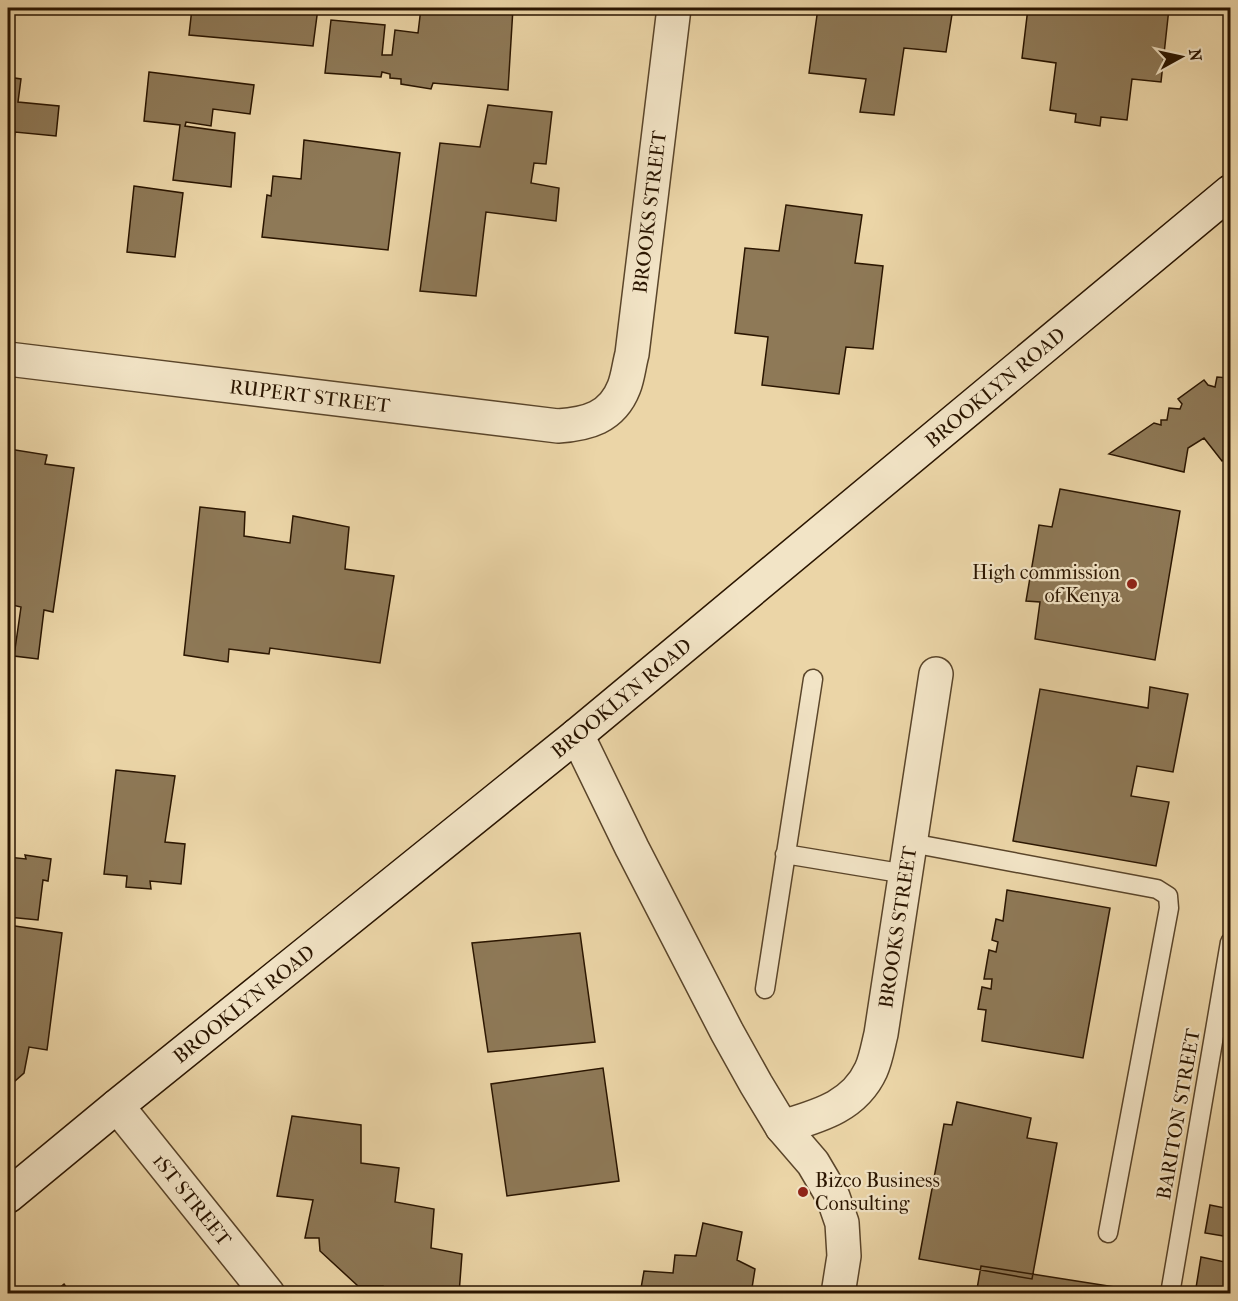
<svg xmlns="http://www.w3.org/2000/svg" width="1238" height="1301" font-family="'IM FELL French Canon',serif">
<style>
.building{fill:#8e7957;stroke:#2a1500;stroke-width:1.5}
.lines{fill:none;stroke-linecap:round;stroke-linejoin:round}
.service-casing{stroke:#5a452a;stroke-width:21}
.minor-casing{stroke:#5a452a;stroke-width:36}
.secondary-casing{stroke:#2a1500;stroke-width:36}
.service{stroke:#f2e4c6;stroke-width:18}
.minor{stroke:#f2e4c6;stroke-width:33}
.secondary{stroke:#f2e4c6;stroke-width:33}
.poi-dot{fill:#8f2418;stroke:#f2e4c6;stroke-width:2}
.labels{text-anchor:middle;stroke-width:4.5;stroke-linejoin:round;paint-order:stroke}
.street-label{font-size:20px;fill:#2a1500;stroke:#f2e4c6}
.poi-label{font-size:20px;fill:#2a1500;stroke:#f2e4c6;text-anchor:end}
</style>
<rect width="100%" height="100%" fill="#ebd5a7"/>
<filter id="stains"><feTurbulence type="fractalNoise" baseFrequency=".00333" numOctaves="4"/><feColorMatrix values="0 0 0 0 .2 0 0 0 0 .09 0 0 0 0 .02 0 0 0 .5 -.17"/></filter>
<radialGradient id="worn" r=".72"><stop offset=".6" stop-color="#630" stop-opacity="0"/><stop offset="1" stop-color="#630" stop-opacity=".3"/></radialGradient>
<path class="building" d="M192 8H318L313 46 189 35Z
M421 8H513L508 90 433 83 431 89 401 84V79L390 78V74L382 72 381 77 325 73 331 20 385 25 382 55H392L395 30 418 33Z
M818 8H953L946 52 904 48 894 115 860 112 866 79 809 73Z
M1028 8H1169L1161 82 1132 79 1127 120 1101 117 1100 126 1075 122 1076 114 1050 110 1056 63 1022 58Z
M149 72 254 85 250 114 213 109 211 126 186 122 185 126 235 133 231 187 173 180 180 125 144 121Z
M8 77 21 79 18 102 59 106 56 136 15 132 8 190Z
M488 105 552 112 546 164 534 163 531 183 559 188 556 221 486 212 476 296 420 291 440 143 480 147Z
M304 140 400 153 388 250 262 237 267 195 271 196 273 176 301 179Z
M134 186 183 193 175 257 127 252Z
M786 205 862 215 855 263 883 266 873 349 846 347 839 394 762 385 768 337 735 333 745 248 779 251Z
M1230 372V455L1222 461 1204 438 1188 448 1184 472 1109 454 1154 423 1161 425V420H1167L1169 408 1180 409 1182 404 1178 399 1204 380 1208 385 1215 387 1217 377 1229 378Z
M9 449 47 455 45 464 74 468 53 612 44 610 38 659 14 656 21 607 8 604V457Z
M1060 489 1180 511 1155 660 1035 639 1040 602 1026 601 1039 525 1052 527Z
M200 507 245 512 244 536 290 543 293 516 349 527 345 569 394 576 380 663 270 648 269 654 229 649 228 662 184 655Z
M1150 687 1188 694 1173 772 1137 766 1131 796 1169 802 1156 866 1013 841 1040 689 1148 708Z
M116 770 175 776 165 842 185 844 181 884 150 881 151 889 126 887 127 876 104 874Z
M25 855 51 859 48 881 43 880 38 920 8 917V857L26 859Z
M1007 890 1110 908 1083 1058 982 1041 986 1010 978 1009 982 987 991 989 992 979H984L989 950 996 952 998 942 992 940 996 919 1003 921Z
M8 925 62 933 47 1050 29 1047 24 1073 15 1081H8Z
M580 933 595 1042 488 1052 472 943Z
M603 1068 619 1181 507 1196 491 1084Z
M957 1102 1031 1118 1027 1138 1057 1143 1032 1279 919 1259 944 1124 952 1125Z
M1228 1108 1230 1109V1133L1224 1132Z
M292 1116 361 1125V1163L399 1168 395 1202 434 1209 431 1248 462 1254 459 1294H382L383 1286H358L320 1251 319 1238H305L313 1200 277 1196Z
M1210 1205 1230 1209V1237L1205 1233Z
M703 1223 742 1232 737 1260 755 1269 751 1294H640L644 1271 673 1273 675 1255 696 1256Z
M1201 1257 1230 1263V1294H1195Z
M981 1266 1153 1293 1002 1294 977 1289Z
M64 1284 71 1294H52Z
M974 1288 977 1289 1002 1294H974Z"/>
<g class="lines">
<g class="service-casing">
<path id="service" d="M911 843 1157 889 1168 896 1169 908 1108 1233
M785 854 906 874
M765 989 813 679
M1170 1294 1230 942"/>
</g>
<g class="minor-casing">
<g id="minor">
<path id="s1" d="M8 359 558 426C587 424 612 418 624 387 628 377 629 365 632 354L674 8"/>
<path d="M577 735 632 848 727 1032 756 1084 782 1127 813 1163 833 1197 842 1223 844 1256 838 1294"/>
<path id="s2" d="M117 1106 268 1294"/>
<path id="s3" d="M782 1127C818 1116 854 1107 871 1070 876 1059 878 1046 881 1034L936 674"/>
</g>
</g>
<g class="secondary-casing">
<g id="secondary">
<path id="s4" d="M8 1196 117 1106 577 735 1230 192"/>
</g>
</g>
<use href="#service" class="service"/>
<use href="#minor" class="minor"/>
<use href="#secondary" class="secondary"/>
</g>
<g class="poi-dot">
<circle cx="1132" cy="584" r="6"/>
<circle cx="803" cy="1192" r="6"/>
</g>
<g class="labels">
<g class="street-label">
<text dy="7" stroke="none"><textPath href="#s1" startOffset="813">BROOKS STREET</textPath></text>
<text dy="7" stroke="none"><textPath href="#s4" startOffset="1276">BROOKLYN ROAD</textPath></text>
<text dy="7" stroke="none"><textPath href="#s1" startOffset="304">RUPERT STREET</textPath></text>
<text dy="7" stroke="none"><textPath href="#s4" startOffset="790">BROOKLYN ROAD</textPath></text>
<text dy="7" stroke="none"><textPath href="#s3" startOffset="255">BROOKS STREET</textPath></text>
<text dy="7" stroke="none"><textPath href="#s4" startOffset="304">BROOKLYN ROAD</textPath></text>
<text transform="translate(1178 1114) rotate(-80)" y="7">BARITON STREET</text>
<text dy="7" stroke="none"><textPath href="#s2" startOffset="120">1ST STREET</textPath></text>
</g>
<g class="poi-label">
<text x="1120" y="579">High commission<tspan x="1120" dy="23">of Kenya</tspan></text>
<text x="815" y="1187" text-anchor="start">Bizco Business<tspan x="815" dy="23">Consulting</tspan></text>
</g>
</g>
<rect width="1238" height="1301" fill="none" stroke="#ebd5a7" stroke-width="30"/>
<rect x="9" y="9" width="1220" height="1283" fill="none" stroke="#2a1500" stroke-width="3"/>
<rect x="15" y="15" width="1208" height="1271" fill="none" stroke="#2a1500" stroke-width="1.5"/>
<g transform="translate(1181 57) rotate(82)" stroke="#f2e4c6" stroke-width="4.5" paint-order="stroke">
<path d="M0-4.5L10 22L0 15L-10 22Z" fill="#2a1500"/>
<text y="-9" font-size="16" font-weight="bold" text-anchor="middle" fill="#2a1500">N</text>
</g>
<rect width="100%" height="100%" filter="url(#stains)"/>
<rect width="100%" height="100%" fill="url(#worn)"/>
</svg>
